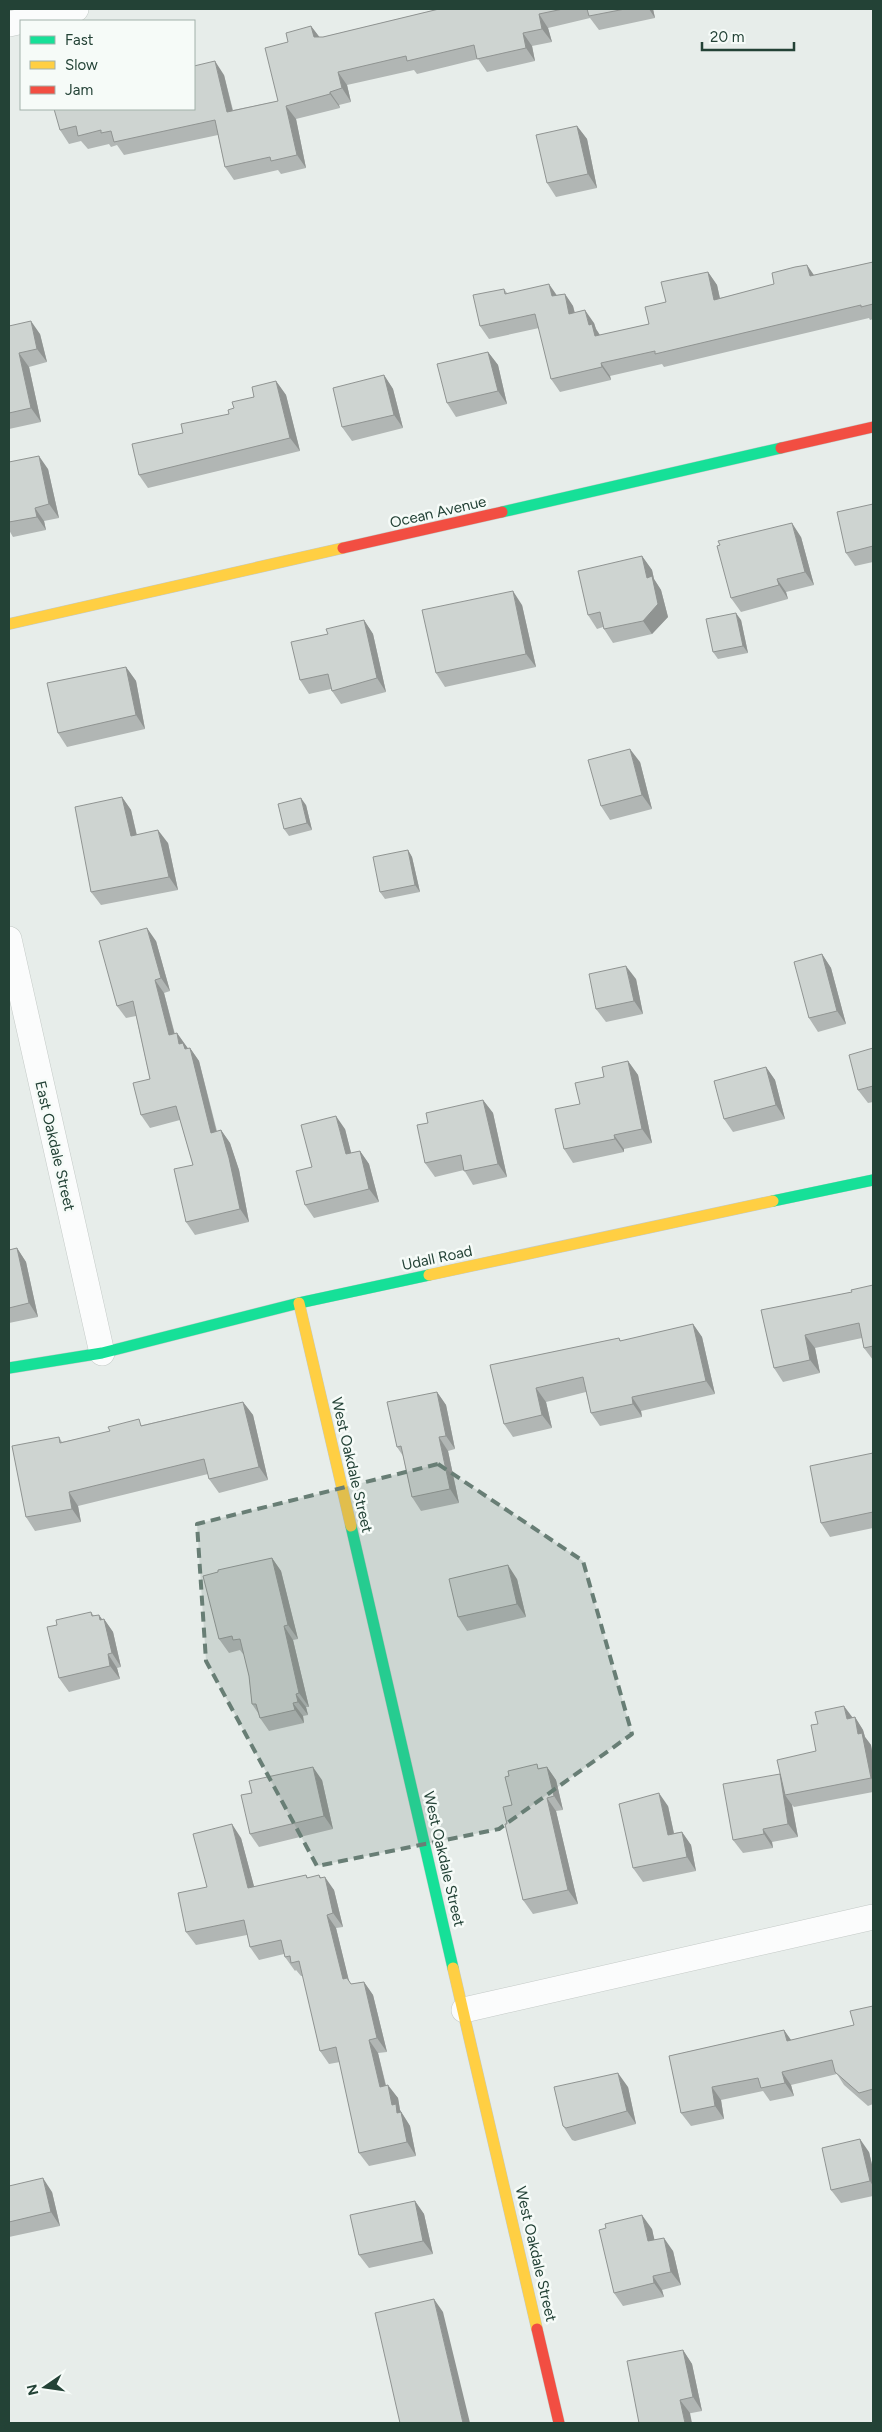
<svg xmlns="http://www.w3.org/2000/svg" width="882" height="2432" font-family="Figtree,sans-serif">
<style>
.lines{fill:none;stroke-linecap:round;stroke-linejoin:round}
.street-casing{stroke:#c4cac7;stroke-width:26}
.fast-casing{stroke:#c3cac7;stroke-width:12}
.slow-casing{stroke:#c3cac7;stroke-width:12}
.jam-casing{stroke:#c3cac7;stroke-width:12}
.street{stroke:#fbfcfc;stroke-width:25}
.fast{stroke:#16e098;stroke-width:11}
.slow{stroke:#ffcf43;stroke-width:11}
.jam{stroke:#f24e42;stroke-width:11}
.wall{fill:#b1b6b4}
.shaded-wall{fill:#909492}
.building{fill:#ced4d1;stroke:#909492}
.marked{fill:#687e75;fill-opacity:0.2;stroke:#687e75;stroke-width:4;stroke-dasharray:10 6;stroke-linejoin:round}
.labels{text-anchor:middle;stroke-width:5;stroke-linejoin:round;paint-order:stroke}
.street-label{font-size:15px;fill:#234236;stroke:#f6fbf8}
</style>
<rect width="100%" height="100%" fill="#e7edea"/>
<g class="lines">
<g class="street-casing">
<path id="street" d="M9 24 76 9
M9 939 102 1353
M464 2010 873 1917"/>
</g>
<g class="fast-casing">
<path id="fast" d="M502 512 781 448
M773 1201 873 1180
M9 1368 102 1353 299 1303 429 1275
M351 1526 453 1968"/>
</g>
<g class="slow-casing">
<path id="slow" d="M9 624 343 548
M429 1275 773 1201
M299 1303 351 1526
M453 1968 537 2329"/>
</g>
<g class="jam-casing">
<path id="jam" d="M781 448 873 427
M343 548 502 512
M537 2329 559 2423"/>
</g>
<use href="#street" class="street"/>
<use href="#fast" class="fast"/>
<use href="#slow" class="slow"/>
<use href="#jam" class="jam"/>
</g>
<path class="wall" d="M439 9H653L655 18 599 30 590 18 548 28 552 42 532 46 535 61 487 72 478 59 417 74 414 70 347 85 351 102 339 105 340 108 296 119 306 168 281 174 278 170 234 180 225 167 218 135 124 155 117 145 111 147 109 144 88 149 81 141 69 144 60 130 224 75 233 110 278 101 288 42 311 26 319 37H323Z
M577 126 587 139 597 188 556 197 547 183Z
M873 262V319L870 320 869 318 664 367 662 364 610 376 611 380 560 392 551 379 539 328 489 339 480 326 504 289 507 293 557 295 565 294 573 306 575 313 594 323 596 329 600 335 649 324 666 302 708 272 717 285 720 298 814 275Z
M9 326 40 334 47 362 29 367 41 422 9 429Z
M488 352 498 365 507 404 456 417 447 403Z
M384 375 393 389 403 428 352 441 342 427Z
M276 381 286 395 300 451 148 488 139 475 183 433 229 414 234 408 254 397Z
M9 462 48 469 59 518 44 521 46 530 13 537 9 530Z
M873 504V562L855 566 846 553Z
M801 537 814 585 786 592 788 599 741 612 731 598Z
M642 556 652 570 654 579 661 590 668 617 652 634 613 643 604 629 603 627 597 629 588 615Z
M522 605 536 667 445 687 436 673Z
M364 620 373 634 386 692 341 704 332 691 331 689 309 694 300 680 328 634Z
M741 620 748 653 718 659 713 652Z
M126 667 136 681 145 729 67 747 58 733Z
M640 762 652 809 610 820 601 806Z
M122 797 131 810 137 835 168 843 178 890 101 905 91 892Z
M306 805 312 830 289 836 284 829Z
M408 850 412 857 420 892 385 899 380 892Z
M156 941 170 991 164 993 175 1034 177 1033 188 1049 190 1048 199 1061 217 1131 221 1130 230 1143 239 1170 249 1222 195 1235 186 1222 193 1165 180 1120 150 1128 141 1115 150 1079 136 1016 126 1018 117 1006Z
M822 954 831 968 846 1024 818 1032 809 1018Z
M636 979 643 1014 606 1022 596 1009Z
M873 1048V1102L868 1103 858 1090Z
M628 1061 638 1075 652 1143 624 1149V1152L573 1163 564 1149 580 1104 604 1077Z
M766 1067 775 1080 785 1119 733 1132 724 1119Z
M483 1100 493 1113 507 1177 473 1185 464 1170 435 1177 425 1163 428 1123Z
M345 1129 351 1153 360 1151 369 1164 379 1202 314 1218 305 1205 312 1167Z
M17 1248 26 1262 38 1317 9 1323V1250Z
M873 1285V1360L864 1348 862 1338 815 1348 820 1373 783 1382 774 1368 761 1310 852 1292Z
M693 1324 702 1337 715 1394 641 1411 642 1417 600 1426 591 1413 586 1392 546 1402 552 1428 513 1437 504 1424 490 1365 619 1338 621 1341Z
M437 1392 446 1405 455 1449 448 1451 459 1503 421 1511 412 1497 403 1456 397 1447Z
M243 1402 253 1415 268 1480 219 1493 209 1479 208 1474 78 1506 81 1522 35 1531 26 1517 59 1437 62 1442 143 1425Z
M873 1454V1528L830 1537 821 1523Z
M272 1558 281 1571 298 1639 293 1640 309 1707H306L308 1715 303 1716 304 1723 269 1731 260 1718 258 1713 252 1704 249 1676 244 1654H243L240 1650 229 1653 219 1639 218 1572Z
M517 1579 526 1617 467 1631 458 1617Z
M91 1612 94 1616 99 1615 102 1619H104L113 1632 121 1667 117 1668 120 1679 69 1692 59 1678 57 1625Z
M855 1717 863 1730 865 1737 871 1745 873 1757V1792L794 1807 792 1805 798 1837 772 1842 773 1848 743 1853 733 1840 780 1774 816 1751 852 1718Z
M547 1767 556 1780 563 1810 556 1811 578 1904 533 1914 523 1900 507 1824 512 1805 539 1768Z
M322 1780 333 1829 259 1847 250 1834Z
M668 1806 674 1833 682 1832 691 1845 696 1871 643 1882 633 1868Z
M241 1838 254 1887 306 1875 308 1878H321L334 1890 343 1927 336 1928 349 1982 351 1984 364 1982 373 1995 387 2052 378 2053 386 2085 398 2098 400 2110 410 2126 416 2156 369 2166 359 2153 340 2062 329 2064 320 2051 303 1976H301L296 1970 295 1971 285 1957 284 1954 259 1960 250 1947 247 1935 196 1945 186 1932 207 1887Z
M873 2006V2104L868 2106 844 2085 837 2074 791 2085 794 2096 770 2101 763 2091 721 2100 724 2119 691 2126 681 2113 669 2056 784 2030 791 2040 854 2025Z
M628 2087 636 2124 575 2141 572 2140 563 2126Z
M869 2152 873 2169V2196L841 2203 831 2190Z
M9 2186 52 2192 60 2226 9 2237Z
M415 2201 424 2214 433 2254 369 2268 359 2255Z
M652 2229 654 2240 673 2251 681 2285 662 2290 664 2297 623 2306 614 2293Z
M683 2350 692 2364 702 2411 639 2423Z"/>
<path class="shaded-wall" d="M649 9H653L655 18Z
M539 14 548 28 552 42 542 29Z
M311 26 321 39 314 37Z
M523 33 532 46 535 61 526 48Z
M215 61 224 75 236 125 227 112Z
M338 72 347 85 351 102 342 88Z
M330 92 339 105 340 108 330 94Z
M286 106 296 119 306 168 297 155Z
M577 126 587 139 597 188 588 174Z
M807 265 816 278 810 276Z
M708 272 717 285 723 313 714 300Z
M549 284 558 297 552 296Z
M565 294 573 306 578 327 569 314Z
M585 310 594 323 596 329 601 337 595 336 589 325Z
M31 321 40 334 47 362 37 349Z
M488 352 498 365 507 404 498 391Z
M19 353 29 367 41 422 31 408Z
M601 363 610 376 611 380 602 367Z
M384 375 393 389 403 428 394 415Z
M276 381 286 395 300 451 290 438Z
M39 456 48 469 59 518 49 504Z
M35 508 44 521 46 530 37 517Z
M792 523 801 537 814 585 805 572Z
M642 556 652 570 654 579 661 590 668 617 652 634 643 621 647 578Z
M777 579 786 592 788 599 779 585Z
M513 591 522 605 536 667 526 654Z
M736 613 741 620 748 653 743 646Z
M364 620 373 634 386 692 377 678Z
M126 667 136 681 145 729 136 715Z
M630 749 640 762 652 809 642 795Z
M122 797 131 810 140 850 131 836Z
M301 798 306 805 312 830 307 823Z
M158 830 168 843 178 890 169 877Z
M408 850 412 857 420 892 415 885Z
M147 928 156 941 170 991 161 978Z
M822 954 831 968 846 1024 837 1011Z
M626 966 636 979 643 1014 634 1001Z
M155 980 164 993 178 1048 169 1035Z
M177 1033 192 1054 190 1048 199 1061 220 1146 211 1133 179 1044Z
M628 1061 638 1075 652 1143 642 1129Z
M766 1067 775 1080 785 1119 776 1105Z
M483 1100 493 1113 507 1177 498 1164Z
M336 1116 345 1129 355 1168 346 1154Z
M221 1130 230 1143 239 1170 249 1222 240 1209Z
M614 1135 624 1149V1152L615 1139Z
M360 1151 369 1164 379 1202 369 1189Z
M17 1248 26 1262 38 1317 29 1303Z
M693 1324 702 1337 715 1394 706 1381Z
M805 1335 815 1348 820 1373 810 1360Z
M536 1388 546 1402 552 1428 542 1415Z
M437 1392 446 1405 455 1449 446 1436Z
M632 1397 641 1411 642 1417 633 1404Z
M243 1402 253 1415 268 1480 259 1467Z
M439 1437 448 1451 459 1503 450 1489Z
M69 1492 78 1506 81 1522 72 1509Z
M272 1558 281 1571 298 1639 288 1625Z
M508 1565 517 1579 526 1617 517 1604Z
M99 1615 105 1624 104 1619 113 1632 121 1667 112 1653Z
M284 1626 293 1640 309 1707 299 1693Z
M108 1654 117 1668 120 1679 110 1666Z
M296 1694 306 1707 308 1715 298 1702Z
M293 1703 303 1716 304 1723 295 1710Z
M844 1706 853 1718 847 1719Z
M855 1717 863 1730 865 1737 871 1745 873 1757V1781L871 1778 858 1734Z
M313 1767 322 1780 333 1829 324 1816Z
M547 1767 556 1780 563 1810 554 1796Z
M780 1774 789 1787 785 1795 792 1805 798 1837 788 1824Z
M659 1793 668 1806 677 1848 668 1835Z
M547 1798 556 1811 578 1904 568 1890Z
M232 1824 241 1838 258 1901 248 1888Z
M763 1829 772 1842 773 1848 764 1834Z
M682 1832 691 1845 696 1871 687 1857Z
M319 1875 327 1886 325 1877 334 1890 343 1927 333 1913Z
M327 1915 336 1928 352 1993 343 1979Z
M364 1982 373 1995 387 2052 377 2038Z
M784 2030 793 2043 787 2041Z
M369 2040 378 2053 389 2100 380 2087Z
M782 2072 791 2085 794 2096 785 2083Z
M618 2073 628 2087 636 2124 627 2111Z
M388 2085 398 2098 400 2110 410 2126 416 2156 407 2142 392 2105Z
M712 2087 721 2100 724 2119 715 2106Z
M860 2139 869 2152 873 2169V2186L870 2181Z
M43 2178 52 2192 60 2226 51 2212Z
M415 2201 424 2214 433 2254 423 2241Z
M642 2215 652 2229 658 2255 648 2241Z
M664 2238 673 2251 681 2285 671 2272Z
M653 2276 662 2290 664 2297 654 2283Z
M434 2299 443 2312 470 2423H463Z
M683 2350 692 2364 702 2411 693 2397Z
M680 2400 690 2413 692 2423H685Z"/>
<path class="building" d="M439 9H563L539 14 542 29 523 33 526 48 477 59 474 45 407 61 406 56 338 72 342 88 330 92V94L286 106 297 155 271 161 270 157 225 167 215 120 114 142 111 131 101 133V130L78 136 76 126 60 130 54 109H194V66L215 61 227 112 278 101 265 48 288 42 286 33 311 26 314 37H323Z
M587 9H625L589 16Z
M577 126 588 174 547 183 536 135Z
M873 262V304L861 307V305L655 354V351L601 363 602 367 551 379 535 314 480 326 473 295 504 289 505 294 549 284 552 296 565 294 569 314 585 310 589 325 592 324 595 336 649 324 645 307 666 302 661 282 708 272 714 300 774 284 772 273 795 267 807 265 810 276Z
M31 321 37 349 19 353 31 408 9 413V326Z
M488 352 498 391 447 403 437 364Z
M384 375 394 415 342 427 333 388Z
M276 381 290 438 139 475 132 444 183 433 181 424 229 414 228 410 234 408 232 402 254 397 252 387Z
M39 456 49 504 35 508 37 517 9 522V462Z
M873 504V546L846 553 837 512Z
M792 523 805 572 777 579 779 585 731 598 717 546 720 545 718 541Z
M642 556 647 578 652 576 658 604 643 621 604 629 600 612 588 615 578 571Z
M513 591 526 654 436 673 422 610Z
M736 613 743 646 713 652 706 619Z
M364 620 377 678 332 691 328 674 300 680 291 642 328 634 326 629Z
M126 667 136 715 58 733 47 683Z
M630 749 642 795 601 806 588 760Z
M122 797 131 836 158 830 169 877 91 892 75 807Z
M301 798 307 823 284 829 278 804Z
M408 850 415 885 380 892 373 857Z
M147 928 161 978 155 980 169 1035 177 1033 179 1044 183 1043 185 1049 190 1048 211 1133 221 1130 229 1158 240 1209 186 1222 174 1169 193 1165 176 1106 141 1115 133 1083 150 1079 133 1001 117 1006 99 941Z
M822 954 837 1011 809 1018 794 962Z
M626 966 634 1001 596 1009 589 974Z
M873 1048V1086L858 1090 849 1055Z
M628 1061 642 1129 614 1135 615 1139 564 1149 555 1109 580 1104 575 1083 604 1077 602 1067Z
M766 1067 776 1105 724 1119 714 1081Z
M483 1100 498 1164 464 1171 461 1155 425 1163 417 1125 428 1123 426 1113Z
M336 1116 346 1154 360 1151 369 1189 305 1205 296 1171 312 1167 301 1125Z
M17 1248 29 1303 9 1308V1250Z
M873 1285V1346L864 1348 859 1323 805 1335 810 1360 774 1368 761 1310 852 1292 851 1290Z
M693 1324 706 1381 632 1397 633 1404 591 1413 583 1377 536 1388 542 1415 504 1424 490 1365 619 1338 620 1341Z
M437 1392 446 1436 439 1437 450 1489 412 1497 401 1446 397 1447 387 1402Z
M243 1402 259 1467 209 1479 204 1459 69 1492 72 1509 26 1517 12 1446 59 1437 60 1443 110 1431 108 1427 139 1419 141 1426Z
M873 1453V1512L821 1523 810 1466Z
M272 1558 288 1625 284 1626 299 1693 296 1694 298 1702 293 1703 295 1710 260 1718 256 1704H252L249 1676 240 1639 233 1640 232 1636 219 1639 203 1576 218 1572V1570Z
M508 1565 517 1604 458 1617 449 1579Z
M91 1612 92 1616 99 1615 100 1620 104 1619 112 1653 108 1654 110 1666 59 1678 47 1627 57 1625 56 1620Z
M844 1706 847 1719 855 1717 858 1734 862 1733 871 1778 785 1795 777 1760 816 1751 811 1725 818 1724 815 1712Z
M537 1764 538 1769 547 1767 554 1796 547 1798 568 1890 523 1900 505 1824H507L503 1807 512 1805 505 1777 509 1776 508 1771Z
M313 1767 324 1816 250 1834 241 1795 252 1793 249 1781Z
M780 1774 788 1824 763 1829 764 1834 733 1840 723 1784Z
M659 1793 668 1835 682 1832 687 1857 633 1868 619 1804Z
M232 1824 248 1888 306 1875 307 1878 319 1875 320 1878 325 1877 333 1913 327 1915 343 1979 347 1978 351 1984 364 1982 377 2038 369 2040 380 2087 388 2085 392 2105 396 2104 397 2113 401 2112 407 2142 359 2153 336 2047 320 2051 299 1961 291 1963 290 1956 285 1957 281 1940 250 1947 244 1920 186 1932 178 1893 207 1887 193 1834Z
M873 2006V2089L859 2093 835 2072 832 2060 782 2072 785 2083 761 2088 758 2078 712 2087 715 2106 681 2113 669 2056 784 2030 787 2041 854 2025 850 2011Z
M618 2073 627 2111 566 2128 563 2126 554 2087Z
M860 2139 870 2181 831 2190 822 2148Z
M43 2178 51 2212 9 2222V2186Z
M415 2201 423 2241 359 2255 350 2215Z
M642 2215 648 2241 664 2238 671 2272 653 2276 654 2283 614 2293 599 2230 606 2228 605 2224Z
M434 2299 463 2423H400L375 2313Z
M683 2350 693 2397 680 2400 685 2423H639L627 2361Z"/>
<path class="marked" d="M438 1464 583 1561 632 1734 499 1829 317 1866 206 1661 197 1524Z"/>
<g class="labels">
<g class="street-label">
<text transform="translate(438 512) rotate(-13)" y="5">Ocean Avenue</text>
<text transform="translate(55 1146) rotate(77)" y="5">East Oakdale Street</text>
<text transform="translate(437 1258) rotate(-12)" y="5">Udall Road</text>
<text transform="translate(352 1465) rotate(77)" y="5">West Oakdale Street</text>
<text transform="translate(444 1859) rotate(77)" y="5">West Oakdale Street</text>
<text transform="translate(536 2254) rotate(77)" y="5">West Oakdale Street</text>
</g>
</g>
<rect width="882" height="2432" fill="none" stroke="#234236" stroke-width="20"/>
<rect x="20" y="20" width="175" height="90" fill="#f6fbf8" stroke="#a2b1aa"/>
<rect x="30" y="36" width="25" height="8" fill="#16e098" stroke="#a2b1aa"/>
<text x="65" y="45" font-size="15" fill="#234236">Fast</text>
<rect x="30" y="61" width="25" height="8" fill="#ffcf43" stroke="#a2b1aa"/>
<text x="65" y="70" font-size="15" fill="#234236">Slow</text>
<rect x="30" y="86" width="25" height="8" fill="#f24e42" stroke="#a2b1aa"/>
<text x="65" y="95" font-size="15" fill="#234236">Jam</text>
<g transform="translate(45 2387) rotate(257)" stroke="#f6fbf8" stroke-width="4" paint-order="stroke">
<path d="M0-4L9 19L0 12L-9 19Z" fill="#234236"/>
<text y="-8" font-size="14" font-weight="bold" text-anchor="middle" fill="#234236">N</text>
</g>
<path d="M702 42v8h92v-8" fill="none" stroke="#234236" stroke-width="2.5"/>
<text x="710" y="42" font-size="15" fill="#234236" stroke="#f6fbf8" stroke-width="4" paint-order="stroke">20 m</text>
</svg>
